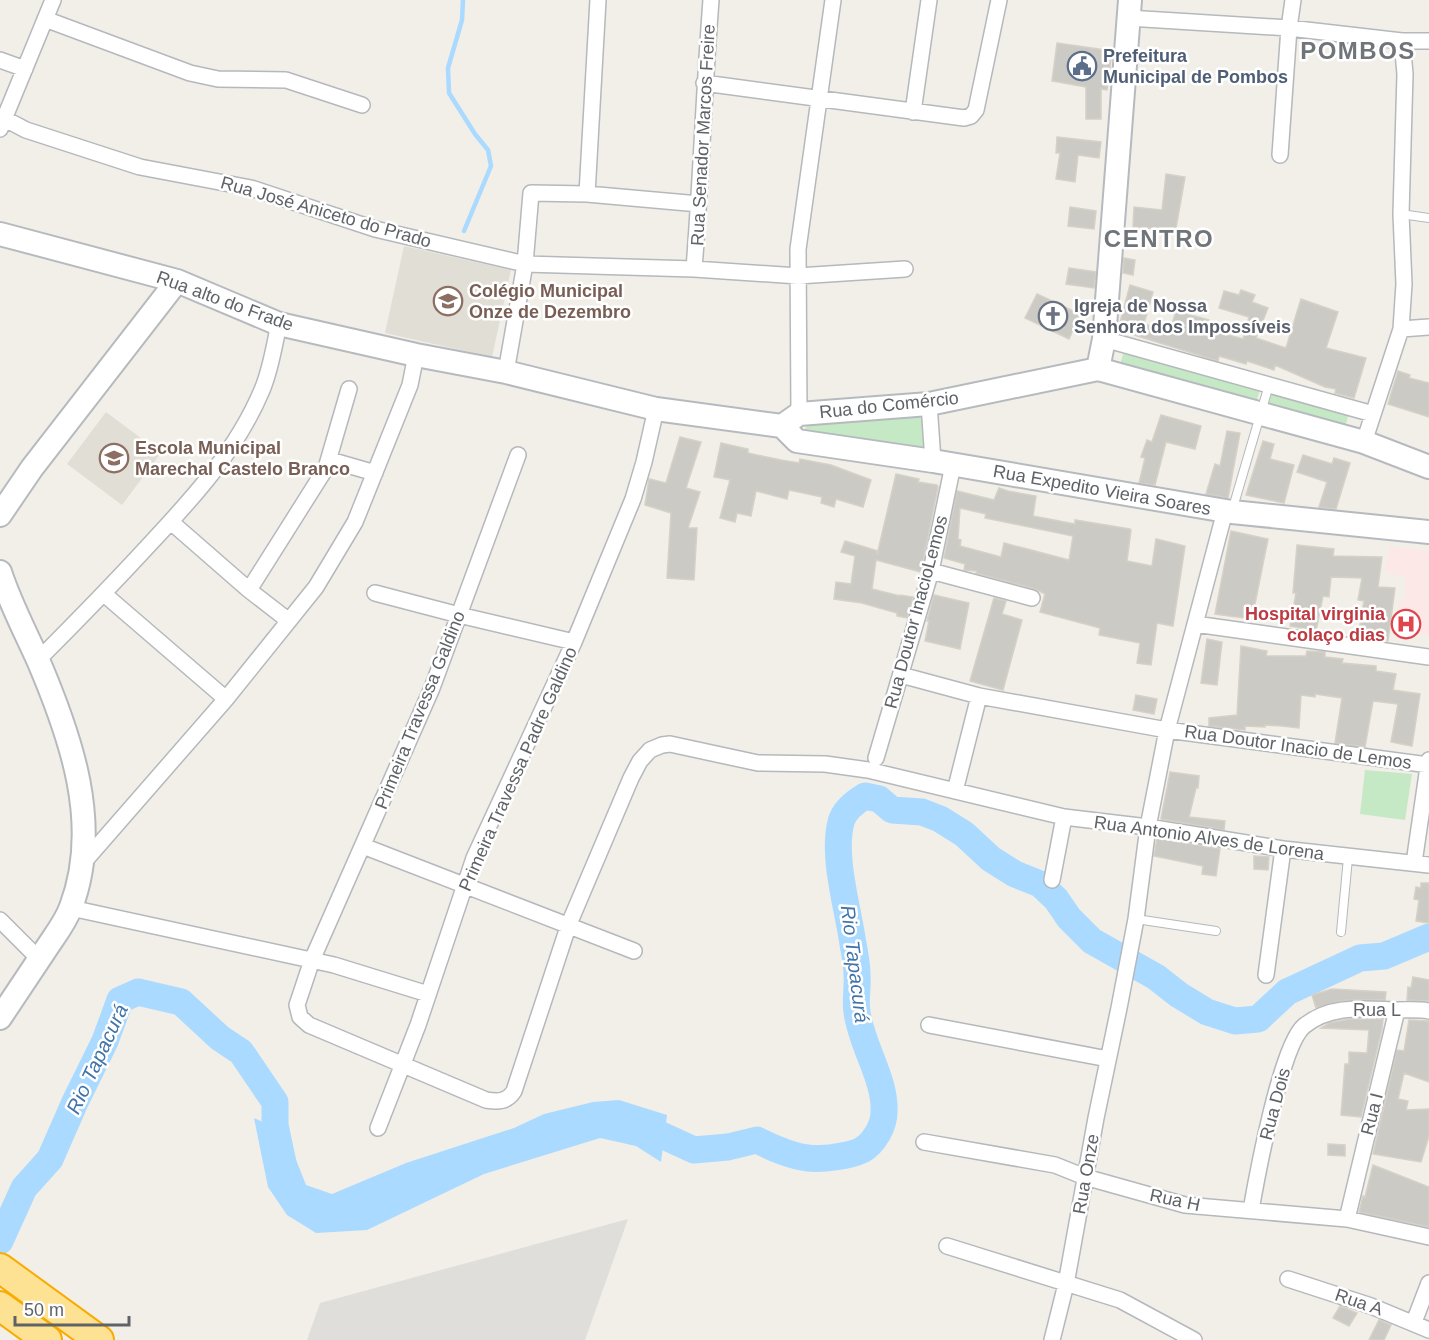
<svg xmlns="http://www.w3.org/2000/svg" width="1429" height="1340" font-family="Helvetica,sans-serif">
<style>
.industrial{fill:#e0deda}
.education{fill:#e1ded6}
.medical{fill:#fce8e6}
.green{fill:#c5e8c5}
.water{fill:#aadaff}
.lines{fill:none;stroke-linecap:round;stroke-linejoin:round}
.stream{stroke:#aadaff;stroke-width:4.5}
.river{stroke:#aadaff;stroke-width:27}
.building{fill:#cccac5;stroke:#d6d1c6;stroke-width:1.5;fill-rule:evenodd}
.lane-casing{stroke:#b5b8bc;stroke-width:10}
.street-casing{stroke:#b5b8bc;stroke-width:18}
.secondary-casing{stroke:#b6babf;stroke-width:26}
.highway-casing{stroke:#f9ab00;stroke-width:32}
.lane{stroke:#fff;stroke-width:8}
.street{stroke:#fff;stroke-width:15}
.secondary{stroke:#fff;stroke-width:22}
.highway{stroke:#fde293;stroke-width:28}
.labels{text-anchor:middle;stroke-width:5;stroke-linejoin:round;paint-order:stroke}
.service-label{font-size:18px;font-weight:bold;fill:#4e5e75;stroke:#fff;text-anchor:start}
.street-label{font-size:18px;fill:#5f6368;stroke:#fff}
.education-label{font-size:18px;font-weight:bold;fill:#785e54;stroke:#fff;text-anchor:start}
.worship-label{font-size:18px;font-weight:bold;fill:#5b616d;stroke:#fff;text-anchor:start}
.health-label{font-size:18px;font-weight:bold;fill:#be3a42;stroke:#fff;text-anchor:end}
.water-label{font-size:20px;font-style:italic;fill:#4174aa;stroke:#fff}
.district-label{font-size:24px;font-weight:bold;letter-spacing:1.5px;fill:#70757a;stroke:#fff}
</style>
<rect width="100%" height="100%" fill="#f1efe8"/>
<path class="industrial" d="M628 1219 585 1340H307L320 1303Z"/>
<path class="education" d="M404 246 511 270 492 357 385 333Z
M106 412 161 453 122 505 67 464Z"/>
<path class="medical" d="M1390 546 1429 551V635L1397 629 1399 601H1404L1405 577 1385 572Z"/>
<path class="green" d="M1124 351 1260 389 1255 407 1119 368Z
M1271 392 1349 413 1344 431 1267 411Z
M917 415 923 420 925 444 923 449 808 434 805 429 808 424Z
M1365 770 1412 774 1405 820 1360 814Z"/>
<path class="water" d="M619 1100 667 1115 661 1162 636 1146 600 1138 484 1174 367 1230 316 1233 287 1215 268 1187 254 1118 285 1132 306 1185 332 1194 406 1163 514 1128 544 1114 593 1102Z"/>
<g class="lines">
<path class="stream" d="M463 0 462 20 448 68 449 93 475 134 488 150 491 166 464 231"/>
<path class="river" d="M630 1124 646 1128 694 1150 728 1147 757 1140C773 1148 790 1156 808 1158 821 1160 850 1156 862 1150 874 1143 884 1126 884 1112 886 1080 861 1045 857 1012 855 1000 858 987 857 975 857 965 855 954 853 944 848 908 832 857 841 822 844 810 855 802 865 796L879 799 892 810 922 812 940 819 964 834 991 859 1015 874 1040 884 1056 899 1069 918 1092 941 1156 977 1179 995 1207 1012 1235 1021 1258 1019 1287 992 1360 958 1384 956 1429 937
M0 1241 24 1188 50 1159 75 1102 105 1041 120 1000 138 992 181 1002 220 1038 241 1052 275 1102V1125L283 1163"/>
</g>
<path class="building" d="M1057 43 1112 51 1107 90 1101 89V119H1086V87L1052 81Z
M1057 137 1101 142 1099 158 1078 155 1075 182 1056 179 1060 153H1056Z
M1166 174 1185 177 1175 234 1159 231V229L1133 227 1134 207 1162 210Z
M1070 207 1096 211 1094 229 1068 226Z
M1124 258 1135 260 1133 275 1123 273Z
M1069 268 1096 272 1094 288 1066 284Z
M1130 285 1153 292 1144 324 1170 331 1176 311 1209 320 1207 329 1243 339 1249 317 1219 308 1224 291 1239 295 1241 290 1255 295 1252 302 1268 308 1256 338 1286 348 1301 299 1338 312 1326 348 1366 358 1354 398 1335 393 1336 389 1325 387 1275 365 1274 370 1247 361 1246 364 1219 356 1218 361 1118 330Z
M1037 294 1080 314 1069 339 1025 318Z
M1398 371 1410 375 1409 378 1429 383V417L1388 404Z
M1161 415 1201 426 1195 449 1166 442 1155 485 1139 483 1145 458 1141 457 1147 440 1152 442Z
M1227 431 1240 433 1228 498 1206 494 1215 464 1220 466Z
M680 437 701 442 686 488 700 492 688 528H697L694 580 667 578 671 513 645 505 649 479 666 483Z
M1263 441 1274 444 1270 459 1294 465 1284 503 1246 495Z
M721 443 748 449V453L781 460 799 463 800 459 831 465 871 480 863 507 836 499 834 507 821 503 822 497 789 490 787 499 756 491 751 516 737 513 735 522 720 518 730 480 714 477Z
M1303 455 1332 464 1334 458 1350 463 1336 509 1319 507 1327 482 1297 472Z
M896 474 919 479 918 482 937 485 938 487 921 572 876 560 872 589 900 596V595L913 597 907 618 897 616V613L862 603 834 599 836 582 851 584 855 556 841 552 845 541 878 551 877 555Z
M999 488 1008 491 1036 496 1033 516 1075 524V520L1130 529 1131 530 1127 561 1152 566 1156 539 1185 546 1173 626 1157 623 1151 665 1137 663 1140 643 1099 635 1100 628 1040 612 1045 594 1035 589 976 573 977 571 964 570 965 564 944 558 957 491 994 500ZM960 508 986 514 985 518 1073 536 1069 560 1004 543 1001 557 960 546 961 540 958 539Z
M1231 531 1268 539 1252 619 1215 614Z
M1297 545 1334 549 1333 556 1382 557 1378 587 1395 588 1388 641 1358 637 1364 601 1358 600 1362 578 1331 577 1329 597 1323 596 1316 631 1290 626 1296 593H1293Z
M934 595 969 603 960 649 925 641 929 621H927Z
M994 598 1006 601 1002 614 1022 620 1003 690 970 681Z
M1207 639 1222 642 1217 685 1201 683Z
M1241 646 1267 651 1266 656H1306L1307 651 1325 652V657L1343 659 1342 663 1376 666V671L1396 674 1393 690 1420 694 1412 746 1391 742 1398 704 1373 701 1365 747 1335 743 1342 698 1315 694V697L1301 695 1299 728 1282 726 1265 725V727L1245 726V730L1209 726V718L1237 715Z
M1136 695 1157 699 1154 714 1133 710Z
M1170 772 1199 776 1198 788H1196L1189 817 1225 821 1224 830 1161 819Z
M1157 838 1220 849 1216 876 1202 874 1203 866 1154 856Z
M1254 856 1269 857 1268 870 1254 869Z
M1421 883H1429V923L1416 921 1419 900 1414 899 1416 887 1421 888Z
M1413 977 1429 980V1001L1407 1000 1408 987 1411 988Z
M1332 989 1386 992 1385 1000H1347L1316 1008 1312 995Z
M1350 1019H1383L1382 1029 1361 1117 1341 1115 1345 1064H1349V1052L1367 1053 1369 1030 1321 1028 1329 1023Z
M1409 1020 1429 1021V1082L1404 1073 1398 1099 1408 1101 1406 1110 1429 1109V1136L1421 1162 1373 1154 1397 1050 1404 1051Z
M1328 1144 1345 1145V1156L1328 1155Z
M1373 1165 1429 1187V1227L1359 1212 1363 1196 1365 1197Z
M1340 1306 1357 1313 1349 1326 1333 1318Z
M1379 1320 1391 1325 1384 1340H1369Z"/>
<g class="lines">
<g class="lane-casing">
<path id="lane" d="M1401 214 1429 218
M1232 511 1269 385
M1136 919 1216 931
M1341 932 1348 858"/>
</g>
<g class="street-casing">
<path id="street" d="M1128 18 1289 28 1402 41H1429
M45 19 190 73 218 79 286 80 362 105
M0 60 25 69
M704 83 964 118 971 116 976 110 999 0
M913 112 929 0
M5 119 26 130 140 167 251 188 375 229 525 264 694 269 798 276 905 269
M0 129 53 0
M1280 155 1289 28 1293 0
M587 194 598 0
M694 269C701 180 704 90 711 0
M1401 329 1429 327
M1104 339 1373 414
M506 372 525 264 531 193 587 194 699 204
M929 404 933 461
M799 414 798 249 833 0
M1364 442 1401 329 1404 284 1401 214 1405 74 1402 41
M518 455 432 688 312 960 297 1005 300 1017 309 1025 486 1100C498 1102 507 1102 514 1091L569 924 631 778 640 761 650 750 662 745 670 744 758 763 825 764 868 770 1064 817 1148 827 1283 849 1429 865
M330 460 375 473
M171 522 249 590 289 621
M931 571 1032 598
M249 590 326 468 349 389
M375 593 459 615 574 642
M104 594 226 699
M1195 624 1429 657
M38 660C76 622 113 584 149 545 193 498 237 450 262 390 271 369 274 346 279 324
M901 675 979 696 1167 730 1429 765
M876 758 931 571 953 465
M955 791 979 696
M363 846 634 951
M83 863 226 699 316 587 355 522 410 385 416 355
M1414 863 1429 760
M1052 880 1064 817
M71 908 334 965 428 994
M0 920 39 959
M1266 975 1283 849
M929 1025 1108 1059
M378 1128 418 1025 474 858 574 642 633 499 644 462 656 409
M924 1142 1055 1165 1085 1177 1185 1205 1347 1219 1429 1237
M1251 1210C1257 1176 1281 1045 1304 1026 1331 1004 1365 1009 1397 1010 1408 1010 1418 1009 1429 1011
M1347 1219 1397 1010
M947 1246 1120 1300 1194 1340
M1288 1279 1371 1306 1429 1330
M1414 1322 1429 1283
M1052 1340 1066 1284 1096 1118 1119 1008 1136 919 1148 827 1167 730 1225 511"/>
</g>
<g class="secondary-casing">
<path id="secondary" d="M0 234 177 281 279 324 416 355 506 372 656 409 782 426 799 414 929 404 1098 369 1364 442 1429 467
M1098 369 1104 339 1130 0
M782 426 797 441 933 461 1232 512 1429 532
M0 515 32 468 177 281
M0 572C10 603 25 631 38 660 71 737 102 825 71 907 66 921 56 934 48 946 32 970 16 994 0 1018"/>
</g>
<g class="highway-casing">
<path id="highway" d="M0 1268 99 1340
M0 1306 47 1340"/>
</g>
<use href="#lane" class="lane"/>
<use href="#street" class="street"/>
<use href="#secondary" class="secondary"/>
<use href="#highway" class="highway"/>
</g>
<defs>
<g id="civic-ring" transform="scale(1.5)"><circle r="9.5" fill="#fff" stroke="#5c6f8a" stroke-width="1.5"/><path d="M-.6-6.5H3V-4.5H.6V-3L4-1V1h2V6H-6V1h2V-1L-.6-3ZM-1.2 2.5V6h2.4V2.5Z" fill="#5c6f8a"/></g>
<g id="school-ring" transform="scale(1.5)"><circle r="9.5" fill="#fff" stroke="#8d6e63" stroke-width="1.5"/><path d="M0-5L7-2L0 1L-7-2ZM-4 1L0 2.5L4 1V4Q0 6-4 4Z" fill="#8d6e63"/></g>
<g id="church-ring" transform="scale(1.5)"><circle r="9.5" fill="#fff" stroke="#6b7280" stroke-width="1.5"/><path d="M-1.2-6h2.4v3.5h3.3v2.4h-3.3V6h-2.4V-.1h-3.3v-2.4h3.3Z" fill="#6b7280"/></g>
<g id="hospital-ring" transform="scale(1.5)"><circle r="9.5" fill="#fff" stroke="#e0444e" stroke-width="1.5"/><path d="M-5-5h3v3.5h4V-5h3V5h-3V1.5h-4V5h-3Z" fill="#e0444e"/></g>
</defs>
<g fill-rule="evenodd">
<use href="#civic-ring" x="1082" y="66"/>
<use href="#school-ring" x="448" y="301"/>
<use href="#church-ring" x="1053" y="316"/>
<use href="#school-ring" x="114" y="458"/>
<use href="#hospital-ring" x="1406" y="624"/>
</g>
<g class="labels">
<g class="service-label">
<text x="1103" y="62">Prefeitura<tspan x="1103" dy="21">Municipal de Pombos</tspan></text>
</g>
<g class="street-label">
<text transform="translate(703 135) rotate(-87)" y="6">Rua Senador Marcos Freire</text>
<text transform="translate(326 212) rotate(16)" y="6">Rua José Aniceto do Prado</text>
<text transform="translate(225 301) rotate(20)" y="6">Rua alto do Frade</text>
<text transform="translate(889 405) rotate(-6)" y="6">Rua do Comércio</text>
<text transform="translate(1102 490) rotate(10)" y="6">Rua Expedito Vieira Soares</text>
<text transform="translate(916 612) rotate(-75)" y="6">Rua Doutor InacioLemos</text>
<text transform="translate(420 710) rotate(-68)" y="6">Primeira Travessa Galdino</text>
<text transform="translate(1298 747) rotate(8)" y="6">Rua Doutor Inacio de Lemos</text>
<text transform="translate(518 769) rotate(-66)" y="6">Primeira Travessa Padre Galdino</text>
<text transform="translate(1209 838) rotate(8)" y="6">Rua Antonio Alves de Lorena</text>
<text x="1377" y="1016">Rua L</text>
<text transform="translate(1275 1104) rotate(-75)" y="6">Rua Dois</text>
<text transform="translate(1372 1114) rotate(-76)" y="6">Rua I</text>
<text transform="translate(1086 1174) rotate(-80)" y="6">Rua Onze</text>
<text transform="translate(1175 1200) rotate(12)" y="6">Rua H</text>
<text transform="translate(1359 1302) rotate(19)" y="6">Rua A</text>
</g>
<g class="education-label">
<text x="469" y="297">Colégio Municipal<tspan x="469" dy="21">Onze de Dezembro</tspan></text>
<text x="135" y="454">Escola Municipal<tspan x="135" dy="21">Marechal Castelo Branco</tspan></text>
</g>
<g class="worship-label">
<text x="1074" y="312">Igreja de Nossa<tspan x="1074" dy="21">Senhora dos Impossíveis</tspan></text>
</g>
<g class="health-label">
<text x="1385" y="620">Hospital virginia<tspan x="1385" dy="21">colaço dias</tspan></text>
</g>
<g class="water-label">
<text transform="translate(855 964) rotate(83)" y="7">Rio Tapacurá</text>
<text transform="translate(97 1059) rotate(-65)" y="7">Rio Tapacurá</text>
</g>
<g class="district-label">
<text x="1358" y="59">POMBOS</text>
<text x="1159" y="247">CENTRO</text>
</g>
</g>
<path d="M15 1316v9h114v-9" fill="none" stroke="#5f6368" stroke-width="3"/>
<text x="24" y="1316" font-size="18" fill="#5f6368" stroke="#ffffff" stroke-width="4.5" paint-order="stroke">50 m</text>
</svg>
